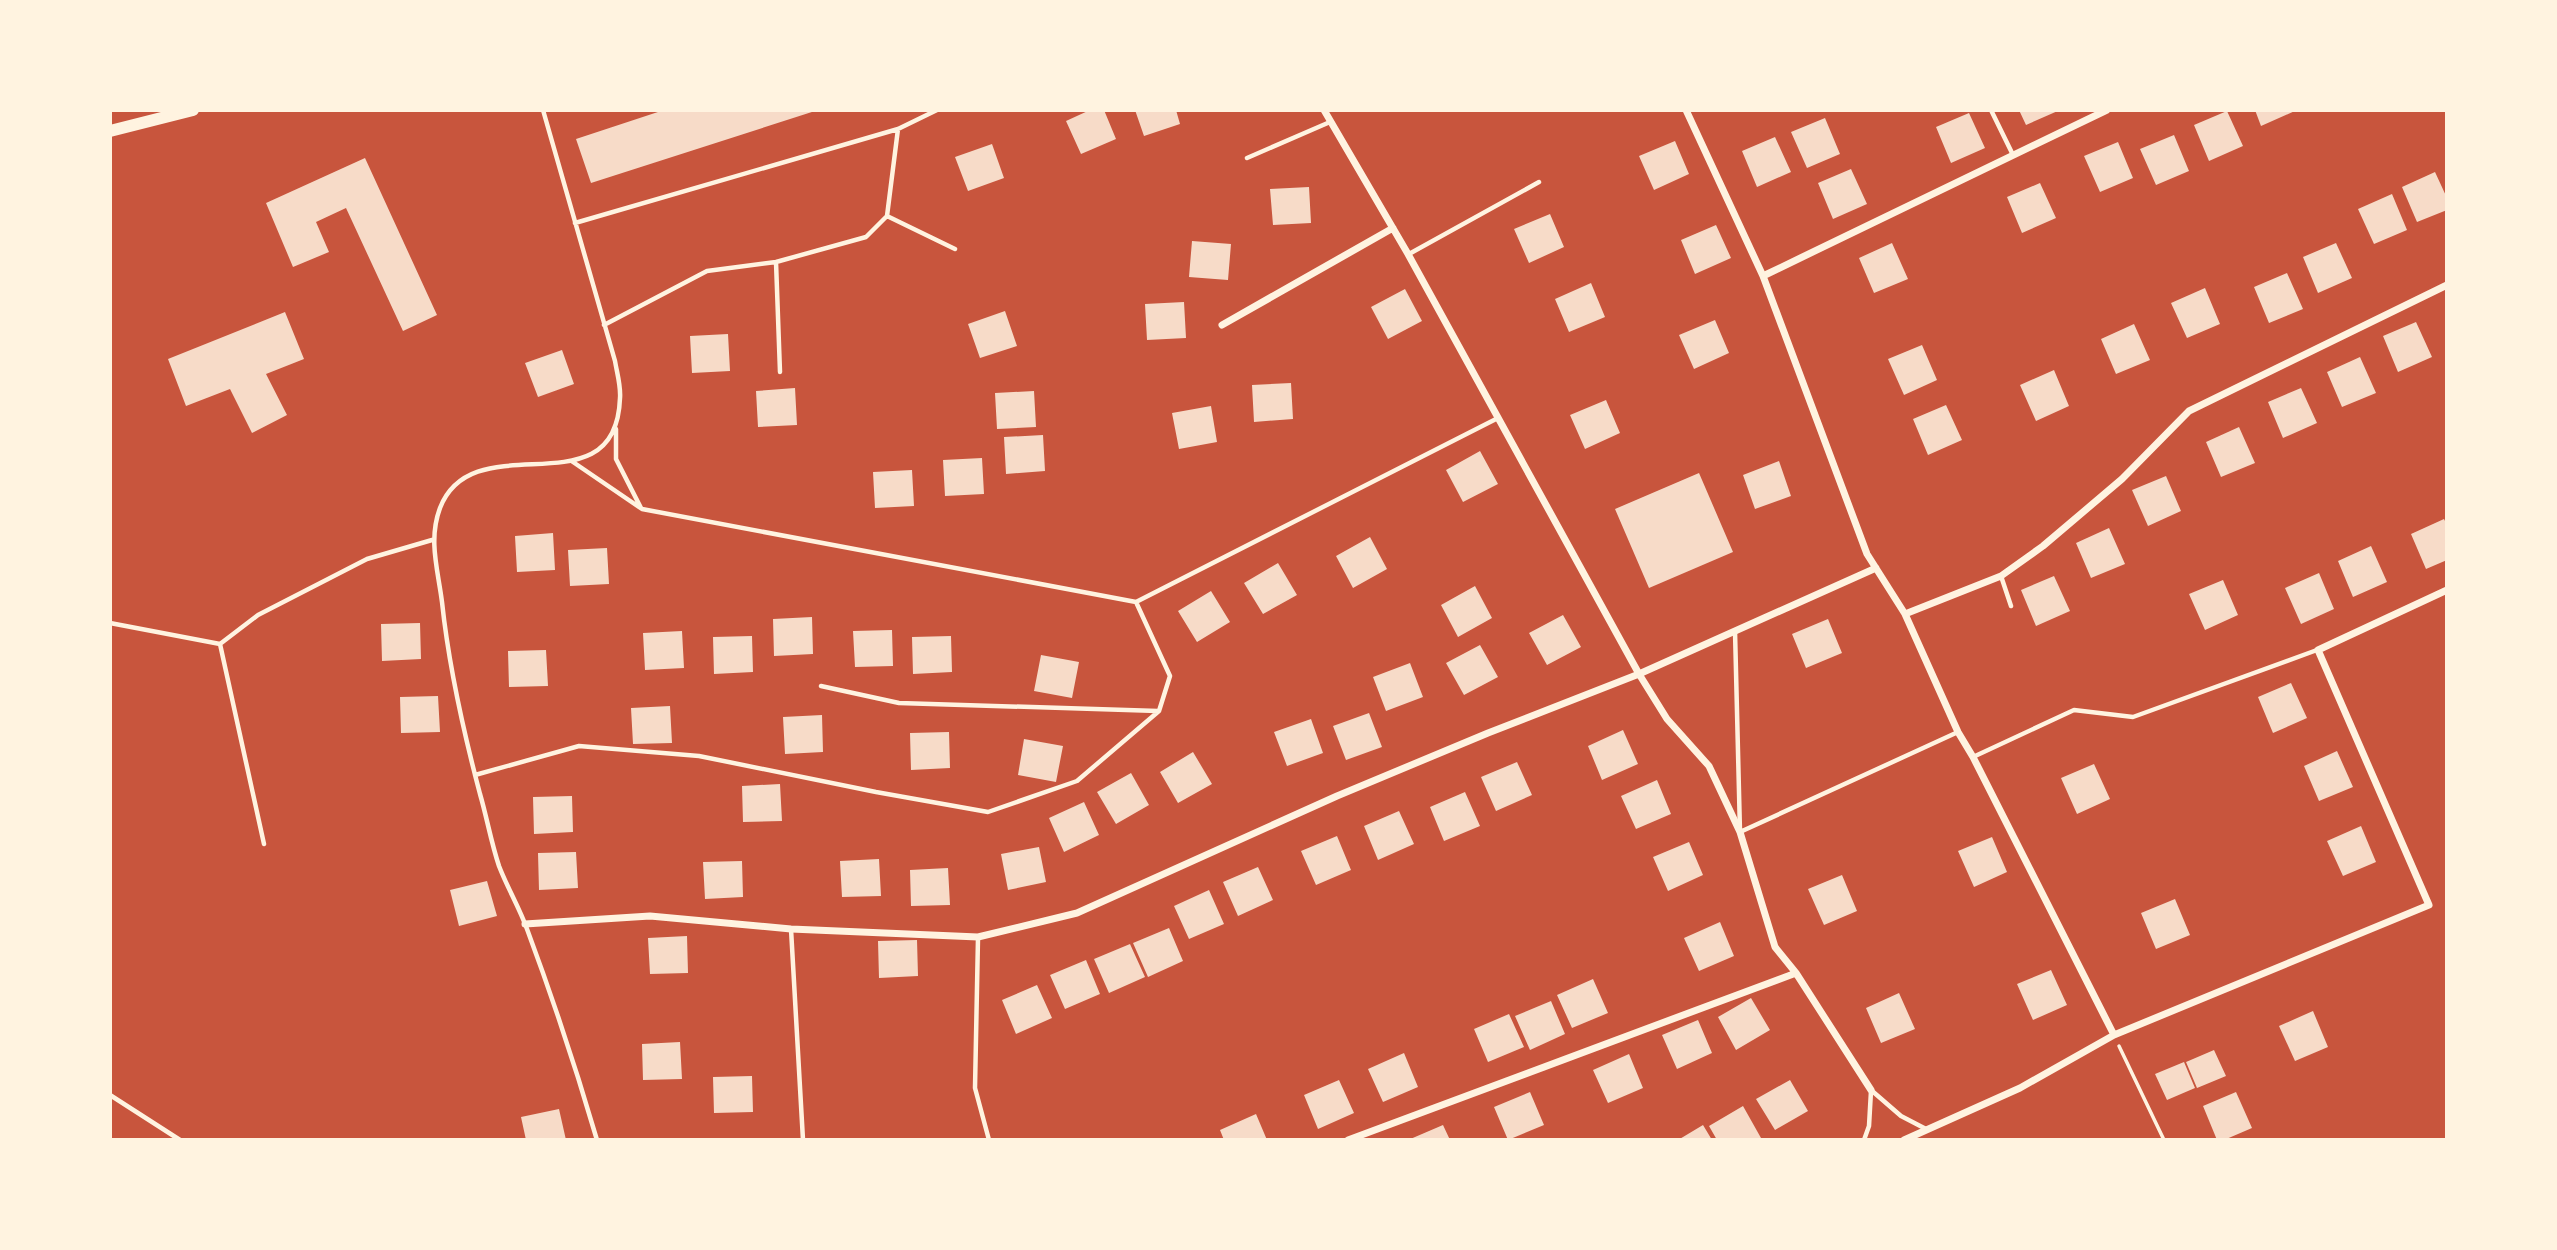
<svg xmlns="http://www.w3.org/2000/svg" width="2557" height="1250" font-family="'PT Sans Narrow',sans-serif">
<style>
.building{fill:#f7dbc8}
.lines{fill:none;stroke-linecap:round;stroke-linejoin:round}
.path{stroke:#fff3e0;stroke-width:3.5}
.service{stroke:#fff3e0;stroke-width:4.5}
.minor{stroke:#fff3e0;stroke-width:7}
.tertiary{stroke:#fff3e0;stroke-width:12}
</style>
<rect width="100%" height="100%" fill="#c8553d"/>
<path class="building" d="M664 110H815V111L591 183 576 139Z
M1090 110H1104L1116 139 1081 154 1066 121Z
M1135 110H1176L1180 124 1144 136Z
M2019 110H2060L2026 125Z
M2255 110H2297L2261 126Z
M2227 111 2243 146 2209 161 2194 125Z
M1969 113 1985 148 1951 163 1936 127Z
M1825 118 1840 154 1807 168 1791 132Z
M2174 135 2189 171 2156 185 2140 149Z
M1775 137 1791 172 1757 187 1742 151Z
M1675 141 1689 174 1654 190 1639 156Z
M2118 142 2133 178 2100 192 2084 156Z
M992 144 1004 178 968 191 955 157Z
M365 158 437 315 403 331 346 208 316 222 329 252 293 267 266 203Z
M1851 169 1867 204 1833 219 1818 183Z
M2435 172 2447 198V210L2417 222 2402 187Z
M2040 183 2056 218 2022 233 2007 197Z
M1309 187 1311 223 1273 225 1270 189Z
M2392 194 2407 230 2374 244 2358 209Z
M1550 214 1564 247 1529 263 1514 229Z
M1716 225 1731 258 1695 274 1681 240Z
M1192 241 1231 244 1228 280 1189 277Z
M1892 243 1908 279 1874 293 1859 258Z
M2336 243 2352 278 2318 293 2303 257Z
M2287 273 2303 309 2269 323 2254 287Z
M1591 283 1605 317 1569 332 1555 299Z
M2205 288 2220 324 2187 338 2171 303Z
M1405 289 1422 321 1388 339 1371 307Z
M1184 302 1186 338 1147 340 1145 304Z
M1005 311 1017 346 980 358 968 324Z
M285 312 304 359 266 374 287 415 252 433 230 389 186 406 168 359Z
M1715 320 1729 353 1694 369 1679 335Z
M2416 322 2432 357 2398 372 2383 336Z
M2134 324 2150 360 2116 374 2101 339Z
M728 334 730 371 692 373 690 336Z
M1922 345 1937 380 1904 395 1888 359Z
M562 350 574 384 538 397 525 363Z
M2360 357 2376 393 2342 407 2327 372Z
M2054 370 2069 406 2036 421 2020 385Z
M1291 383 1293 419 1254 422 1252 385Z
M795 388 797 425 758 427 756 391Z
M2301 388 2317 423 2283 438 2268 402Z
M1034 391 1036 427 997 429 995 393Z
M1606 400 1620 433 1585 449 1570 415Z
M1946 405 1962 440 1928 455 1913 419Z
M1211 406 1217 442 1179 449 1172 413Z
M2239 427 2255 463 2221 477 2206 442Z
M1043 435 1045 471 1006 474 1004 437Z
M1480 451 1498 484 1463 502 1446 470Z
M982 458 984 494 945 496 943 460Z
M1779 461 1791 496 1755 509 1743 475Z
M912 470 914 506 875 508 873 472Z
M1699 473 1733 552 1649 588 1615 509Z
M2166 476 2181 511 2148 526 2132 490Z
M2444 519 2447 525V560L2426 569 2411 534Z
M2109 528 2125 564 2091 578 2076 543Z
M553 533 555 570 517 572 515 536Z
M1370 537 1387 569 1353 588 1336 556Z
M2371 546 2387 582 2353 597 2338 561Z
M607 548 609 584 570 586 568 550Z
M1278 563 1297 595 1263 614 1244 583Z
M2319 573 2334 609 2301 624 2285 588Z
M2054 576 2070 611 2036 626 2021 590Z
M2223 580 2238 615 2205 630 2189 594Z
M1475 586 1492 618 1458 637 1441 605Z
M1211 591 1230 622 1197 642 1178 611Z
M1563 615 1581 647 1547 665 1529 633Z
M812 617 813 654 774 656 773 619Z
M1828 619 1842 653 1806 668 1792 634Z
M420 623 421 659 382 661 381 624Z
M892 630 893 666 855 667 853 631Z
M682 631 684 668 645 670 643 633Z
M752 636 753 672 714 674 713 637Z
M951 636 952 672 913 674 912 637Z
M1480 645 1498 677 1464 695 1446 663Z
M546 650 548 686 509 687 508 651Z
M1041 655 1079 662 1072 698 1034 691Z
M1410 663 1423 697 1386 711 1373 677Z
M2291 683 2307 718 2273 733 2258 697Z
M438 696 440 732 401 733 400 697Z
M670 706 672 743 633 744 631 708Z
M1369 713 1382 747 1346 760 1333 726Z
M822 715 823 752 785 754 783 717Z
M1311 719 1323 753 1287 766 1274 732Z
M1623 730 1638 764 1602 780 1588 746Z
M949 732 950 768 911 770 910 733Z
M1024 739 1063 746 1056 782 1018 775Z
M2337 751 2353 787 2319 801 2304 766Z
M1193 752 1212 784 1178 803 1160 772Z
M1517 762 1532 795 1496 811 1481 777Z
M2094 764 2110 799 2077 814 2061 778Z
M1131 773 1149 805 1116 824 1097 792Z
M1657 780 1671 814 1636 829 1621 796Z
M780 784 782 821 743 822 742 786Z
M1465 792 1480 826 1444 841 1430 807Z
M572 796 573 832 534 834 533 797Z
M1084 802 1099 835 1064 852 1049 818Z
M1399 811 1414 844 1378 860 1364 826Z
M2361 826 2376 862 2343 876 2327 841Z
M1337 836 1351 870 1316 885 1301 851Z
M1992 837 2007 872 1974 887 1958 851Z
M1689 842 1703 875 1668 891 1653 857Z
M1039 847 1046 882 1008 890 1001 854Z
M576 852 578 888 539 890 538 853Z
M879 859 881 896 842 897 840 861Z
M742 861 743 897 705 899 703 862Z
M1258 867 1273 900 1238 916 1223 882Z
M948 868 950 905 911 906 910 870Z
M1842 875 1857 911 1824 925 1808 889Z
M487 881 497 916 459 926 450 890Z
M1209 890 1224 924 1189 939 1174 906Z
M2175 899 2190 935 2156 949 2141 913Z
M1720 922 1734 956 1699 971 1684 938Z
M1169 928 1183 961 1148 977 1133 943Z
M687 936 688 973 650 974 648 938Z
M917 940 918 976 879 978 878 941Z
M1130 944 1145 977 1109 993 1094 959Z
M1086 960 1100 994 1065 1009 1050 975Z
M2051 970 2067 1005 2033 1020 2017 984Z
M1593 979 1608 1013 1572 1028 1557 995Z
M1037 985 1052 1018 1016 1034 1002 1000Z
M1899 993 1915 1029 1881 1043 1866 1008Z
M1751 998 1770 1030 1736 1050 1718 1017Z
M1551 1001 1565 1034 1530 1050 1515 1016Z
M2313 1011 2328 1047 2295 1061 2279 1026Z
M1509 1014 1524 1047 1488 1062 1474 1029Z
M1698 1020 1712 1053 1677 1069 1662 1035Z
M680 1042 682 1079 643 1080 642 1044Z
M2214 1050 2226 1076 2197 1088 2186 1062Z
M1404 1053 1418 1087 1383 1102 1368 1069Z
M1629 1054 1643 1088 1608 1103 1593 1070Z
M2184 1062 2195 1088 2167 1100 2155 1074Z
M752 1076 753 1112 714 1113 713 1077Z
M1339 1080 1354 1113 1318 1129 1304 1095Z
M1790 1080 1808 1111 1775 1130 1756 1099Z
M1530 1092 1544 1125 1508 1140 1494 1107Z
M2236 1092 2252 1128 2224 1140H2217L2203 1106Z
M1743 1106 1761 1138 1717 1140 1709 1126Z
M559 1109 566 1140H526L521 1117Z
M1256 1114 1267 1140H1224L1220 1130Z
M1443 1125 1450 1140H1408Z
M1703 1125 1712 1140H1678Z"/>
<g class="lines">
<path class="path" d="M2119 1046 2164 1140"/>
<path class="service" d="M543 110 615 361C617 373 621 386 620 398 616 514 474 421 440 508 428 540 438 570 442 602 449 668 463 730 480 794 487 818 491 842 499 866 507 887 519 907 527 929 553 999 576 1068 597 1140
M1991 110 2013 155
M1247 158 1330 122
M887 216 955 249
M575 223 898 129 937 110
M1409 254 1539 182
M776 262 780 372
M604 325 707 271 776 262 866 237 887 216 898 129
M616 429V459L641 508
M2001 576 2011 606
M1136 602 1498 418
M110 623 220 644 258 615 367 559 432 540
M1735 631 1740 832 1958 732
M220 644 264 844
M821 686 899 703 1158 711
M1973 757 2074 710 2133 717 2317 650
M475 775 579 746 699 756 876 792 988 812 1077 781 1159 711 1170 676 1136 602 642 509 573 462
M791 929 803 1140
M978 938 975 1088 989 1140
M1871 1090 1901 1116 1926 1129
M110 1095 180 1140
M1864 1140 1869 1126 1871 1091"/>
<path class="minor" d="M1324 110 1408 254 1639 674 1667 719 1709 766 1740 832 1775 947 1796 973 1871 1090
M1686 110 1763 276 1867 554 1905 614 1958 732 1973 757 2114 1035
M1763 276 2107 110
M1222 325 1393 228
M1905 614 2001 576 2043 546 2122 479 2189 411 2447 285
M525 924 650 916 791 929 978 937 1077 913 1337 796 1488 733 1639 674 1876 568
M1348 1140 1796 973
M1904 1140 2020 1088 2114 1035 2429 905 2318 650 2447 590"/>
<path class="tertiary" d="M110 131 193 110"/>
</g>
<rect width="2557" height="1250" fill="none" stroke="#fff3e0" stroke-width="224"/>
</svg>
